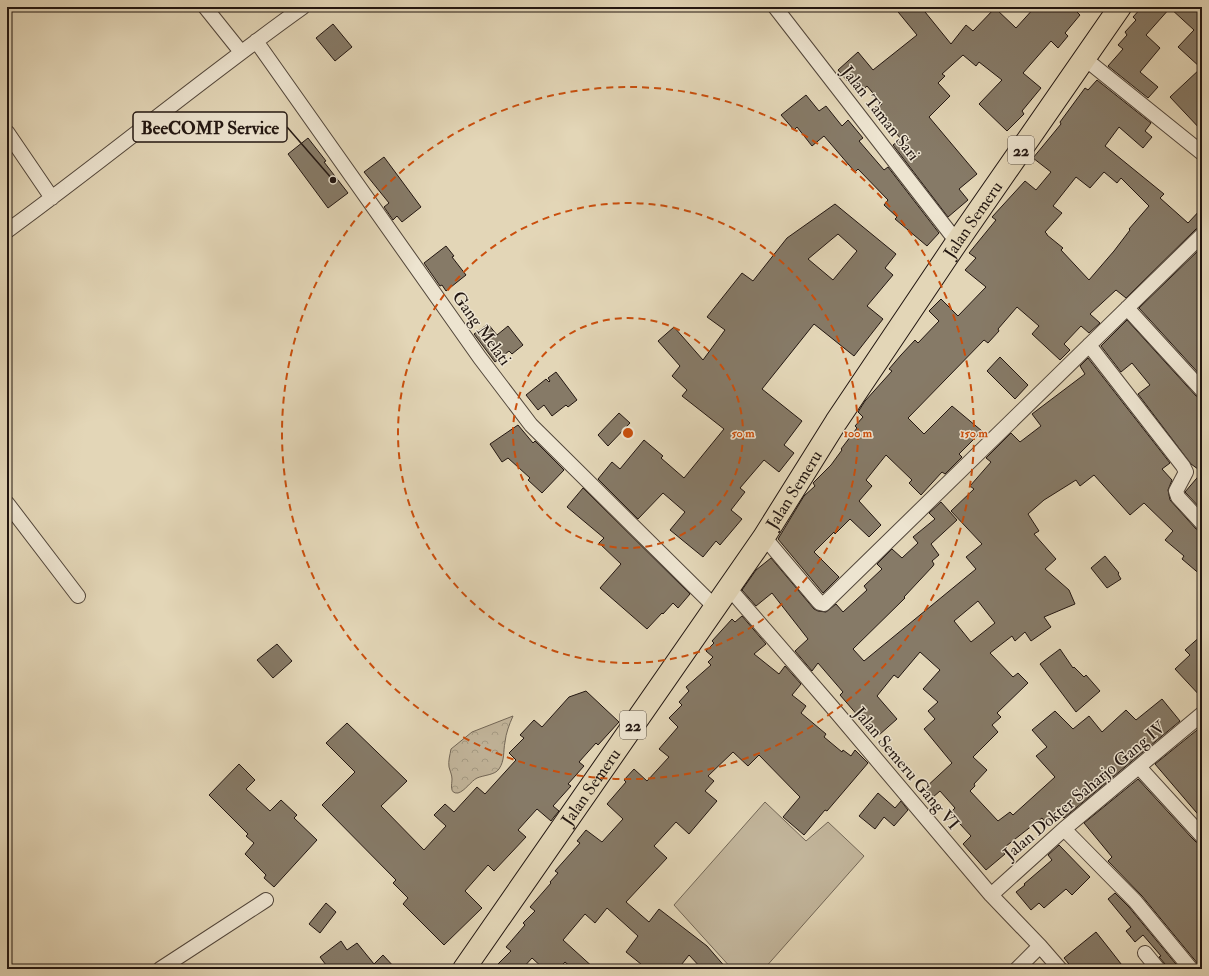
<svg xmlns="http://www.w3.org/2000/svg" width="1209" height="976" font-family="'IM FELL Double Pica',serif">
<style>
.green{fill:#c2b59b;stroke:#726656}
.forest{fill:url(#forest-crowns);stroke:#726656}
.building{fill:#867a67;stroke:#221611;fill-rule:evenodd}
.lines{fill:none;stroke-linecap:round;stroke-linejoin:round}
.minor-casing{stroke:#52463a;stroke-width:16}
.trunk-casing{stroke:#221611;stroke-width:24}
.minor{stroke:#ede4d0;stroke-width:14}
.trunk{stroke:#e3d6b7;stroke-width:22}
.ring{fill:none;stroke:#ca4f0d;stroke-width:2;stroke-dasharray:7 5}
.labels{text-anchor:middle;stroke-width:3;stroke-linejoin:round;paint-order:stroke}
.shield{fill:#ede4d0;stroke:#5f544a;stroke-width:1}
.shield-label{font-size:16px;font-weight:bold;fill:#221611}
.street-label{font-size:17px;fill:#221611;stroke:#ede4d0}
.centre{fill:#ca4f0d;stroke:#ede4d0;stroke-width:2}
.ring-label{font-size:12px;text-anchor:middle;font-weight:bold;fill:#ca4f0d;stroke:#ede4d0;stroke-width:3;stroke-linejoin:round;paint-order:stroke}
.leader{fill:none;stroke:#221611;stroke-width:1.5}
.callout-dot{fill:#221611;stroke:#ede4d0;stroke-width:1.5}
.callout{fill:#ede4d0;stroke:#221611;stroke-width:1.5}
.callout-label{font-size:18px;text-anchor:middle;font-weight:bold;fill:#221611}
</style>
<defs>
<pattern id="forest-crowns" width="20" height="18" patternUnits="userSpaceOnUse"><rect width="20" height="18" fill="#c2b59b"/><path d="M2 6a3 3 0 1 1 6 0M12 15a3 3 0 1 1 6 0" fill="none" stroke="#a69b84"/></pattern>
</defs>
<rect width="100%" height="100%" fill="#e3d6b7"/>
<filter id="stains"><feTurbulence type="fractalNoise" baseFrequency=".005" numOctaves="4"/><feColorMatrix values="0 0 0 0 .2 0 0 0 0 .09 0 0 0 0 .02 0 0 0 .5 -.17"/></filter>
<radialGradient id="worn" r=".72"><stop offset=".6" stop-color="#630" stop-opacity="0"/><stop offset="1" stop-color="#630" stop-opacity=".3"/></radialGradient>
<path class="green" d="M765 802 806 841 828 822 864 856 764 969H732L674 905Z"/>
<path class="forest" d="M513 716C509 725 506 733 505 742 503 752 505 760 499 769 495 775 484 775 477 778 471 781 465 791 458 793 449 794 452 784 452 779 452 775 450 771 449 767 448 761 450 755 451 749L472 732Z"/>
<path class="building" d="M894 7H921L951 44 966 25 973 31 995 8 1016 28 1035 7H1082L1077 12 1080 15 1065 33 1068 36 1058 48 1051 41 1023 73 1041 88 1022 111 1024 114 1007 131 979 104 1002 80 979 62 976 66 963 55 942 74 945 76 938 83 950 96 929 117 977 174 959 189 968 200 948 217 893 145 901 139 876 109 882 104 867 86 858 94 838 70 858 52 873 70 917 35Z
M1142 7H1202V131L1170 97 1201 68 1178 47 1194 30 1170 8 1146 35 1160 48 1140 72 1158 87 1148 98 1108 66 1123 49 1118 45 1127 35 1125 32 1136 20 1133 17Z
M333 24 352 47 335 61 316 38Z
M1097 80 1151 123 1145 131 1152 137 1143 148 1119 127 1105 146 1164 194 1160 198 1188 223 1202 208V227L1196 229 1126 298 1116 290 1090 314 1100 323 1089 333 1081 326 1064 344 1070 350 1060 360 1032 334 1039 326 1017 307 998 329 999 331 988 343 984 340 908 418 924 434 952 406 982 431 959 454 962 457 945 474 942 472 921 495 909 483 912 480 886 455 866 480 872 486 859 501 881 525 869 537 850 519 835 534 834 532 814 552 839 577 823 593 778 539 804 496 815 486 813 483 831 465 842 450 841 449 857 428 855 426 863 417 858 412 865 401 892 371 889 369 901 355 915 340 918 343 939 321 929 311 941 299 958 316 986 287 965 270 976 258 969 253 996 220 992 217 1025 181 1036 190 1051 172 1033 158 1061 124 1060 122 1085 88 1088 90ZM1104 172 1117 183 1121 178 1149 206 1129 229 1130 230 1114 251 1089 280 1061 250 1063 248 1047 235V234L1045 232 1062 213 1053 206 1076 177 1090 188Z
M806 95 819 111 826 106 842 126 848 120 863 138 859 141 884 170 888 167 939 233 927 246 895 219 897 217 884 205 888 200 858 169 855 172 824 136 812 146 797 127 794 130 781 115Z
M308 138 326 161 324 162 348 193 328 208 288 154Z
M384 157 421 207 402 222 397 216 393 220 384 207 389 203 364 172Z
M835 204 896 254 885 268 893 275 867 306 883 319 854 356 814 324 762 389 802 421 784 445 794 453 779 472 764 460 740 488 745 492 731 510 742 519 720 545 716 541 703 557 670 530 685 512 663 493 638 519 598 479 612 462 620 469 644 440 663 456 661 458 684 478 724 429 682 396 687 390 672 376 680 366 658 341 674 327 703 360 725 330 707 317 742 273 753 281 787 238ZM838 234 857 251 833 280 808 259Z
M446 246 454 256 452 257 466 275 446 291 442 285 440 286 424 263Z
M1202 247V377L1139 308Z
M1127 320 1196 396 1202 398V510L1185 492 1202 472 1191 464 1138 394 1150 385 1132 363 1121 372 1101 346Z
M488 324 497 335 508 326 523 345 512 354 509 351 495 362 474 334Z
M1000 357 1028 385 1015 399 987 371Z
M1088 358 1170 463 1162 469 1172 480 1168 490 1170 500 1196 529 1202 531V576L1182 559 1184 556 1165 540 1173 531 1144 503 1130 515 1094 475 1080 486 1076 480 1044 500 1028 514 1039 531 1034 534 1056 559 1045 569 1069 590 1075 604 1044 617 1051 627 1031 641 1025 632 1015 641 1012 636 990 653 1013 677 1018 673 1028 683 997 713 1001 717 992 725 998 732 973 757 987 770 974 784 975 786 970 791 998 821 1010 812 1013 815 1055 777 1036 756 1047 747 1032 730 1055 711 1073 729 1089 716 1102 732 1126 710 1136 720 1162 699 1180 721 1064 818 1058 811 1046 823 1042 818 1001 850 1005 854 986 870 963 844 971 836 950 813 955 808 940 791 932 798 924 789 952 763 924 729 935 719 928 711 938 702 923 689 940 670 920 652 898 678 894 675 877 696 897 719 879 735 862 714 859 717 840 695 843 692 818 663 812 671 795 651 808 639 772 593 756 606 742 590 756 570 771 558 814 609 818 611 826 612 836 604 843 612 867 590 864 586 882 569 877 564 892 549 902 558 918 543 913 537 935 519 929 513 941 502 957 520 931 544 939 555 932 561 934 564 933 566 904 597 905 598 853 649 864 661 976 569 966 557 982 544 951 511 974 489 970 486 991 462 986 458 1011 433 1020 442 1041 426 1032 414 1085 374 1080 366ZM978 601 995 623 971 642 954 621Z
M556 372 577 400 568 407 566 405 552 416 544 405 538 410 526 395 546 379 549 382 550 381 548 378Z
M619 413 630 423 608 446 598 435Z
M518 425 533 443 535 441 564 470 542 493 528 480 530 478 508 458 502 462 490 444Z
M583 488 690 594 678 608 673 603 663 614 662 613 647 629 600 588 621 564 599 543 604 538 567 507Z
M1105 556 1119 573 1118 574 1121 579 1107 588 1091 568Z
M742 616 766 644 754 654 779 674 785 666 801 684 792 695 806 706 801 713 826 734 824 737 842 752 843 750 851 756 855 750 868 763 827 811 825 810 804 835 783 817 800 797 759 755 748 766 733 752 708 776 714 781 705 791 717 801 689 834 676 822 654 846 667 858 626 902 649 922 659 909 707 946 727 969H702L689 955 678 969H647L626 952 638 936 607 908 595 923 585 914 563 940 595 969H573L565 962 558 969H544L532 958 522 969H493L511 951 506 947 525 925 523 923 535 911 530 907 551 883 550 882 558 873 555 871 580 843 577 841 586 830 602 842 623 819 607 804 626 782 624 780 634 769 647 781 669 757 659 749 678 727 669 718 682 705 679 702 689 691 686 687 711 665 708 662 713 657 706 651 714 643 712 641 732 619 735 622Z
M1202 635V698L1175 669 1190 655 1185 650Z
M277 644 292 661 273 678 257 660Z
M1060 649 1073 668 1074 667 1084 677 1086 675 1100 691 1076 712 1040 664Z
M586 691 619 722 598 745 596 743 579 762 584 766 568 784 571 786 553 806 559 811 554 817 551 821 537 809 518 830 526 837 494 871 488 865 465 891 482 908 444 945 403 904 408 898 393 883 396 880 322 805 355 772 326 743 347 723 407 781 381 806 424 850 446 826 434 815 445 804 454 812 477 787 485 794 516 760 509 753 524 738 520 735 534 720 542 727 569 697Z
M1202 726V819L1155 764Z
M239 764 255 780 246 789 270 811 281 800 297 815 294 818 317 840 274 887 264 878 266 875 245 854 254 843 246 836 248 834 209 795Z
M1138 779 1191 837 1196 842 1202 844V969H1199L1198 964 1142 896 1108 861 1112 857 1084 823Z
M878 793 895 808 901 801 908 810 894 826 884 817 875 829 859 816Z
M1059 845 1090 877 1072 895 1066 889 1044 908 1039 903 1031 910 1016 892 1025 885 1024 884 1052 860 1048 855Z
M1115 893 1129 907 1180 969H1166L1165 964 1159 957 1161 956 1143 935 1135 942 1126 931 1131 927 1108 899Z
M326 903 336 912 320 933 309 924Z
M1096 932 1111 951 1125 969H1073L1064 958Z
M341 941 347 950 357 943 374 964 383 955 396 969H329L320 957Z"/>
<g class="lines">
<g class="minor-casing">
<path id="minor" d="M205 7 241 52
M775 7 957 242
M256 41 480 358 531 425 715 607
M1084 58 1202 153
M7 132 52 198
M7 231C107 158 202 79 303 7
M1127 308 1202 390
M1089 345 1183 466 1186 472 1176 491 1178 497 1202 523
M7 503 78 596
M764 537 818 601 820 603 824 604 1202 235
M729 588 832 707 991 895 1040 946 1060 969
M1139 767 1202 836
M1064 829 1135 901 1191 969
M991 895 1064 829 1202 714
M1145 953 1158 969
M160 969 266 900
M1017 969 1040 946"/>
</g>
<g class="trunk-casing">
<g id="trunk">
<path id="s1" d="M464 969 764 537 836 422 957 242 1120 7"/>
</g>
</g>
<use href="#minor" class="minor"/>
<use href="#trunk" class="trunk"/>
</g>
<g class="ring">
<circle cx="628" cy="433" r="115"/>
<circle cx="628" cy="433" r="230"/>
<circle cx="628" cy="433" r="346"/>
</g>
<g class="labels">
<g class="shield">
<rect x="1008" y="136" width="26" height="28" rx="3"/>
<rect x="620" y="711" width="26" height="28" rx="3"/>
</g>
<g class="shield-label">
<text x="1021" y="156">22</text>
<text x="633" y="731">22</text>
</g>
<g class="street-label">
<text transform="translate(881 113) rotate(52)" y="6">Jalan Taman Sari</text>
<text dy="6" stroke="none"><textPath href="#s1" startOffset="906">Jalan Semeru</textPath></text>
<text transform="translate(482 328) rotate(54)" y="6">Gang Melati</text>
<text dy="6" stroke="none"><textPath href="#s1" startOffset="582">Jalan Semeru</textPath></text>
<text transform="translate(907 768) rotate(50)" y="6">Jalan Semeru Gang VI</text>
<text dy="6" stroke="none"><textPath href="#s1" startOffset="222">Jalan Semeru</textPath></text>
<text transform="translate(1084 790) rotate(-40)" y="6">Jalan Dokter Saharjo Gang IV</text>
</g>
</g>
<circle cx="628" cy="433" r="6" class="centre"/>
<g class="ring-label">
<text x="743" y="437">50 m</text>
<text x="858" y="437">100 m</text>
<text x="974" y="437">150 m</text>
</g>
<path class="leader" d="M333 180L287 127"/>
<circle class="callout-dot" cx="333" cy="180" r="4"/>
<rect class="callout" x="133" y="112" width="154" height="30" rx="4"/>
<g class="callout-label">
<text x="210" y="134">BeeCOMP Service</text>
</g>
<rect width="1209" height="976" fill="none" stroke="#e3d6b7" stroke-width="24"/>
<rect x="8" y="8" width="1193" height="960" fill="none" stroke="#221611" stroke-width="2"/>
<rect x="12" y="12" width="1185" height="952" fill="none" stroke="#221611"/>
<rect width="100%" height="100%" filter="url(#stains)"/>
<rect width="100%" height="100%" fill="url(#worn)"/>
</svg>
